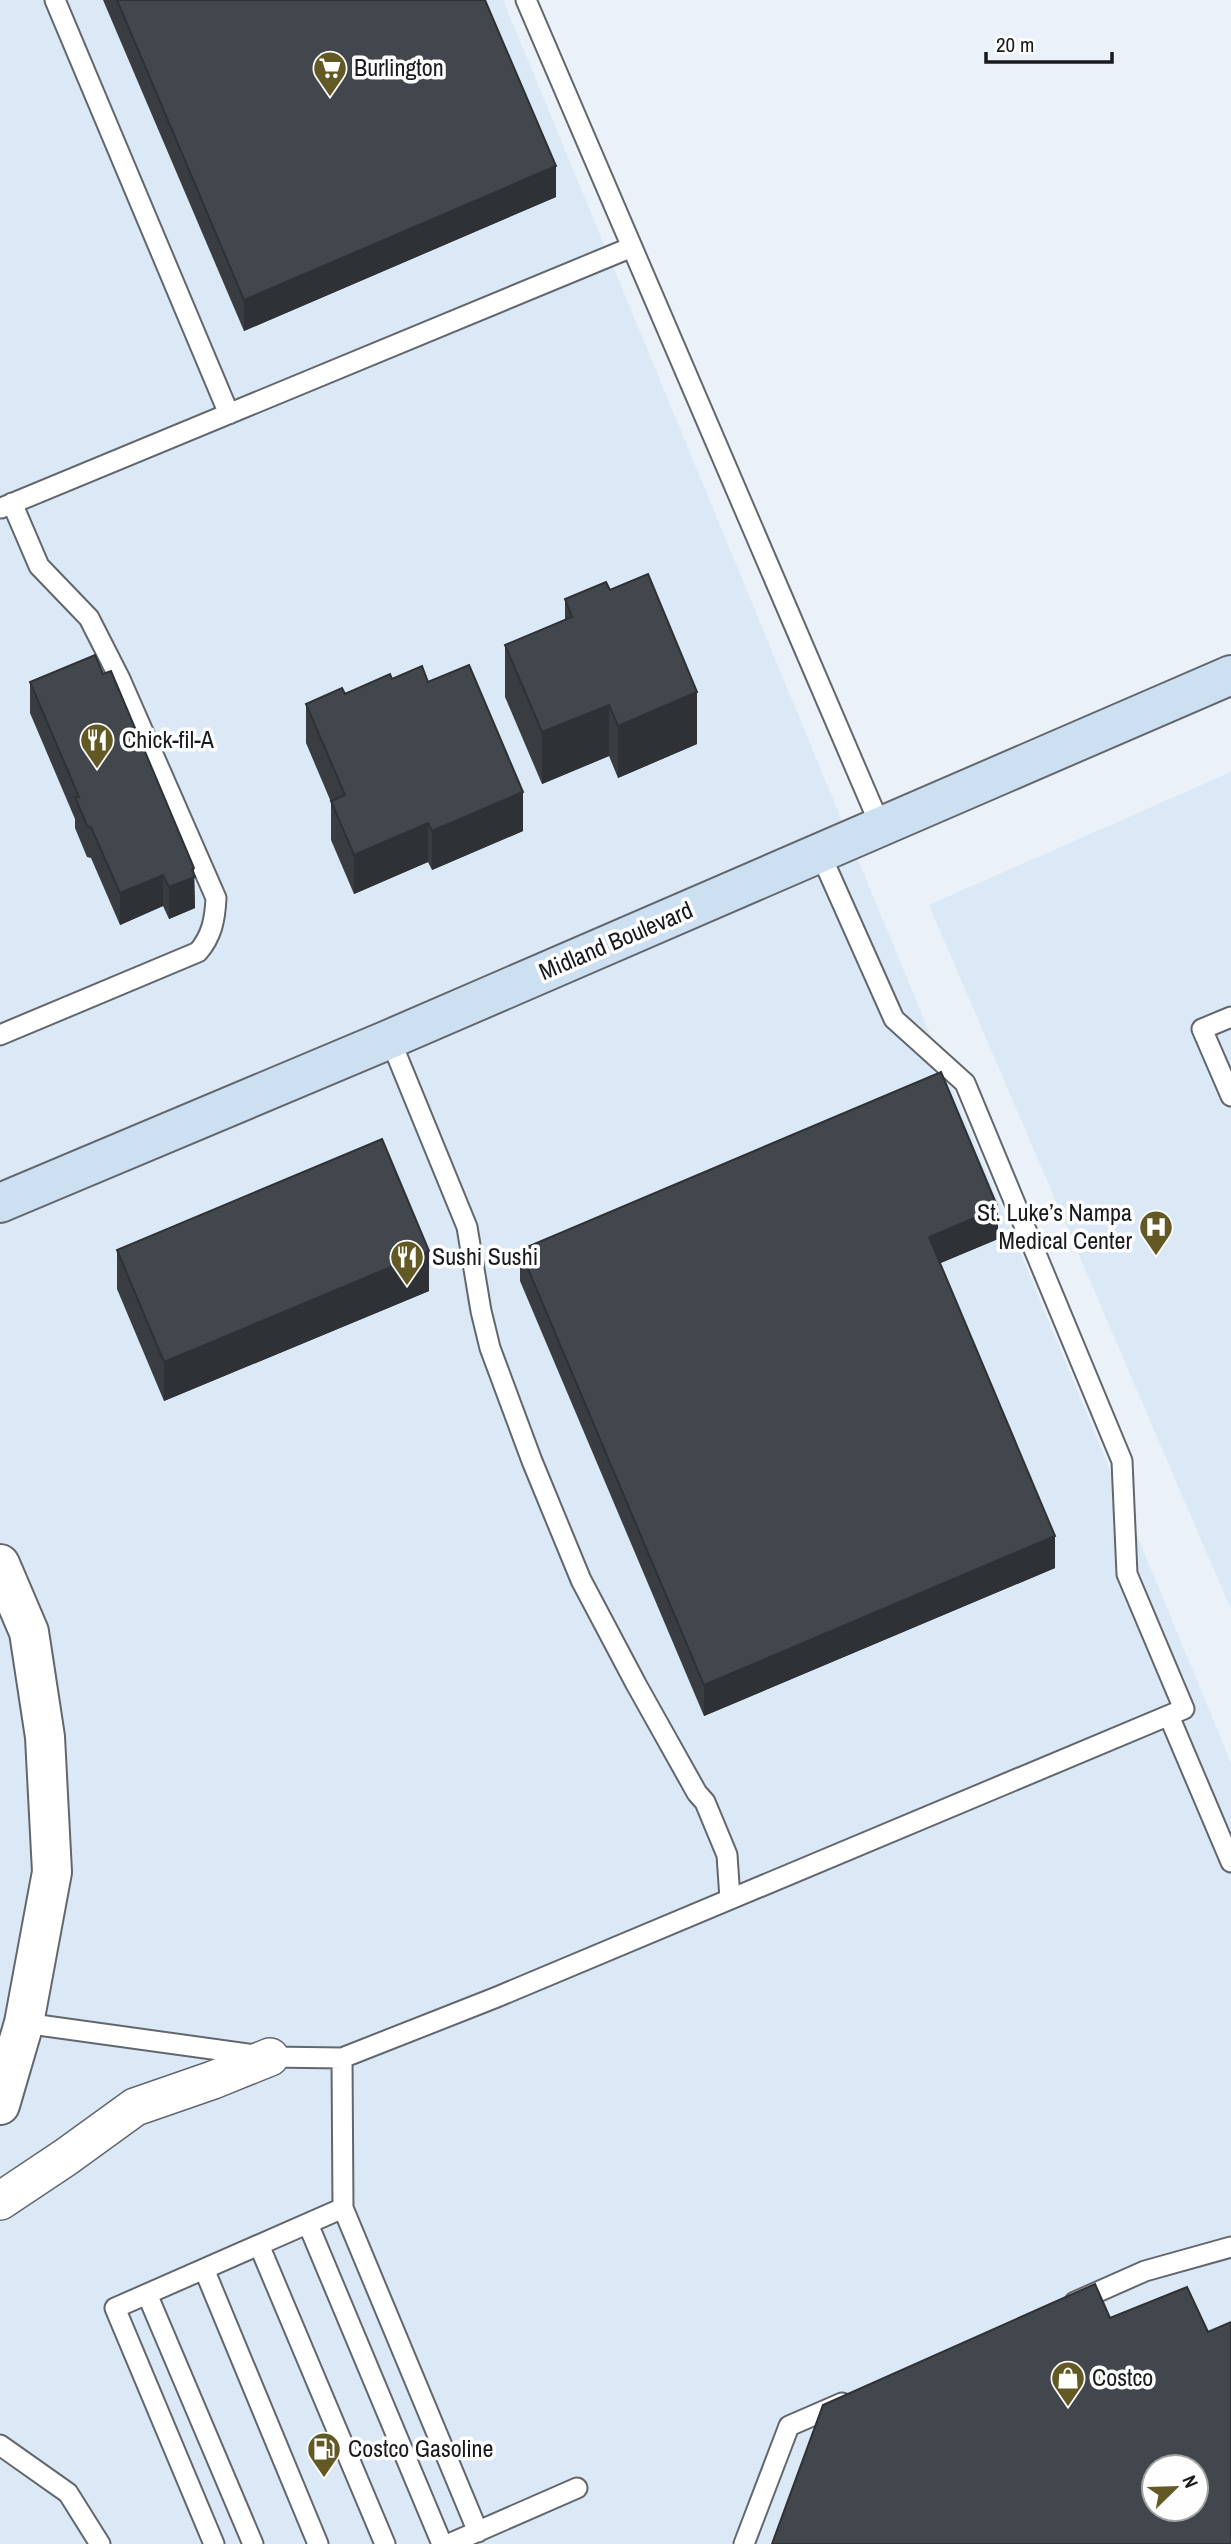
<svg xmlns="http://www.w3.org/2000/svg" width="1231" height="2544" font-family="'Archivo Narrow',sans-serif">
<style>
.built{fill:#dbe8f5;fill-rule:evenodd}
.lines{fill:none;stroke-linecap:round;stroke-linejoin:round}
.service-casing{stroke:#61676d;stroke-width:23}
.minor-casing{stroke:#61676d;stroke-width:40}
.tertiary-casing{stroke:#61676d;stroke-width:42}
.secondary-casing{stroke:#61676d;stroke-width:42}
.service{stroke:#fff;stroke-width:19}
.minor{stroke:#fff;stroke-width:37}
.tertiary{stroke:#fff;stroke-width:38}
.secondary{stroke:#cde0f1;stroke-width:38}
.wall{fill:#393d42}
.shaded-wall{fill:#2e3236}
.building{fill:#42474d;stroke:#2e3236;stroke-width:2;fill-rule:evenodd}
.labels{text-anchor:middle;stroke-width:7;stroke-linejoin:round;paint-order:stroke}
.poi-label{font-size:24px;fill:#181a1d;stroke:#fefefe;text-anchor:start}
.street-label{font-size:24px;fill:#181a1d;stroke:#fefefe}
</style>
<rect width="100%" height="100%" fill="#eaf1f8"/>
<path class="built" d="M0 0H503L1231 1763V2544H0ZM1154 2467H1196V2509H1154Z
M1231 772V1609L929 905Z"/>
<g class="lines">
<g class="service-casing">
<path id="service" d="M55 0 229 414
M526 0 880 825
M1 508 632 247
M1231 1017 1202 1029 1231 1096
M0 1035 198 952C212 936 215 919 216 898L120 679 89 618 39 566 12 503
M390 1039 467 1227 481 1311 490 1348 532 1461 581 1580 636 1684 697 1793 705 1802 727 1855 730 1899
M1169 1716 1231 1862
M24 2023 270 2057 342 2058 497 1997 1184 1709 1127 1574 1122 1461 965 1083 894 1019 820 853
M343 2208 478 2532
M308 2224 442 2544
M259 2245 385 2544
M204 2269 318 2544
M147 2294 253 2544
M1075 2302 1145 2271 1231 2247
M0 2445 68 2493 100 2544
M214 2544 115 2308 343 2208 342 2058
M449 2544 577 2488
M744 2544 789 2426 842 2403"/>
</g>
<g class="minor-casing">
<path id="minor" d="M0 2201 66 2157 135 2107 213 2080 270 2057"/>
</g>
<g class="tertiary-casing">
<path id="tertiary" d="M0 1564 29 1632 45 1737 52 1872 24 2023 0 2105"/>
</g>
<g class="secondary-casing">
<path id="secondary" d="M0 1203 390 1039 1231 675"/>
</g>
<use href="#service" class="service"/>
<use href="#minor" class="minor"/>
<use href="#tertiary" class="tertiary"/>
<use href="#secondary" class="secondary"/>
</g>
<path class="wall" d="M103 0H485L556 197 244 331Z
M610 590 697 744 618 778 609 756 542 784 505 697V645L565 620V599Z
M103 674 194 875 195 908 169 919 163 906 120 925 91 858 87 857 75 828V819L30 713V682Z
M392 679 428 682 523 831 432 870 428 862 354 894 331 840V802L306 743V704Z
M998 1239 940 1263 1055 1568 704 1716 520 1281V1250Z
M117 1250 429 1291 164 1401 117 1289Z"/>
<path class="shaded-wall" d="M556 166V197L244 331V300Z
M697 692V744L618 778V726Z
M609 705V756L542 784V732Z
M523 792V831L432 870V831Z
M428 823V862L354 894V855Z
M194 868 195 908 169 919V887Z
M163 875V906L120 925V893Z
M998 1208V1239L929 1268V1237Z
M429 1251V1291L164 1401V1362Z
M1055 1536V1568L704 1716V1685Z"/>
<path class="building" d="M117 0H485L556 166 244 300Z
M648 574 697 692 618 726 609 705 542 732 505 645 572 617 565 599 606 582 610 590Z
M95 655 103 674 111 671 194 868 192 870 195 877 169 887 163 875 120 893 91 827 87 826 75 797H79L30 682Z
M469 665 523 792 432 831 428 823 354 855 331 801 345 795 306 704 342 688 345 694 390 674 392 679 422 666 428 682Z
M941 1072 998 1208 929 1237 1055 1536 704 1685 520 1250Z
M382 1139 429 1251 164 1362 117 1250Z
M1095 2284 1110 2318 1187 2287 1208 2332 1231 2322V2544H772L823 2405ZM1154 2467H1196V2509H1154Z"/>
<defs>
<g id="supermarket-pin" transform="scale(1.75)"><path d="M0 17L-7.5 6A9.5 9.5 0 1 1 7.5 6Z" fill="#625925" stroke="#fefefe"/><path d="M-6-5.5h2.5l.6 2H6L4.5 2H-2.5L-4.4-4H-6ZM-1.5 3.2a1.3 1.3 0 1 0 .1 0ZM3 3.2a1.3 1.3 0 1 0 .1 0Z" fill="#fff"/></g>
<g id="restaurant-pin" transform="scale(1.75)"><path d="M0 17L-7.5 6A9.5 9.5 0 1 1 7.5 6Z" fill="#625925" stroke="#fefefe"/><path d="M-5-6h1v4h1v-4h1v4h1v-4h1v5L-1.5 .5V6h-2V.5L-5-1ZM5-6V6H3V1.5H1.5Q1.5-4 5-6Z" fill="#fff"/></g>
<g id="hospital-pin" transform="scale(1.75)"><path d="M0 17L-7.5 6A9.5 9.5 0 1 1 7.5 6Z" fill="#625925" stroke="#fefefe"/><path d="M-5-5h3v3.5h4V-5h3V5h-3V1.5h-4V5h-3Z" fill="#fff"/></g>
<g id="shop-pin" transform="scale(1.75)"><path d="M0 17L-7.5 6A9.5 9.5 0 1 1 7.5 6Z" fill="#625925" stroke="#fefefe"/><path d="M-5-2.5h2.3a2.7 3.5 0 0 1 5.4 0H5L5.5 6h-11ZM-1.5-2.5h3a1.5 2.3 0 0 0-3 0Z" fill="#fff"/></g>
<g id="fuel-pin" transform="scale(1.75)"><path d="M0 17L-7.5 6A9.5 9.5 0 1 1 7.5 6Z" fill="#625925" stroke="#fefefe"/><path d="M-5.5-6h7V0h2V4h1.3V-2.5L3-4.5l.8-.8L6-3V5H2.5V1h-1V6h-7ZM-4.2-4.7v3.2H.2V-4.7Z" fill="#fff"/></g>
</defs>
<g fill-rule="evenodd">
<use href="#supermarket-pin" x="330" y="68"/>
<use href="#restaurant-pin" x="97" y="740"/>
<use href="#hospital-pin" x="1156" y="1227"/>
<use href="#restaurant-pin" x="407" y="1257"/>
<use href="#shop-pin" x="1068" y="2378"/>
<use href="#fuel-pin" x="324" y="2449"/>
</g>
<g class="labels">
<g class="poi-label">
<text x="354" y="76">Burlington</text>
<text x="122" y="748">Chick-fil-A</text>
<text x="1132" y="1221" text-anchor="end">St. Luke’s Nampa<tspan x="1132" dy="28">Medical Center</tspan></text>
<text x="432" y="1265">Sushi Sushi</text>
<text x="1092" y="2386">Costco</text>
<text x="348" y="2457">Costco Gasoline</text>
</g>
<g class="street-label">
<text transform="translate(616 941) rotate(-23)" y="8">Midland Boulevard</text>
</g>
</g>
<g transform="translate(1175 2488) rotate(67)"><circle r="33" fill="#fefefe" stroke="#a2a3a4" stroke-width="2"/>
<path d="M0-5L12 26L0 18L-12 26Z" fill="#625925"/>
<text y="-10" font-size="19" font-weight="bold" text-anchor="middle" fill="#181a1d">N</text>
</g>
<path d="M986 52v10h126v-10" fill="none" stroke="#181a1d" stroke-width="3.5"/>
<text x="996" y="52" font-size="21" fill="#181a1d" stroke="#fefefe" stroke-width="5" paint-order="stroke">20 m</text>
</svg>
